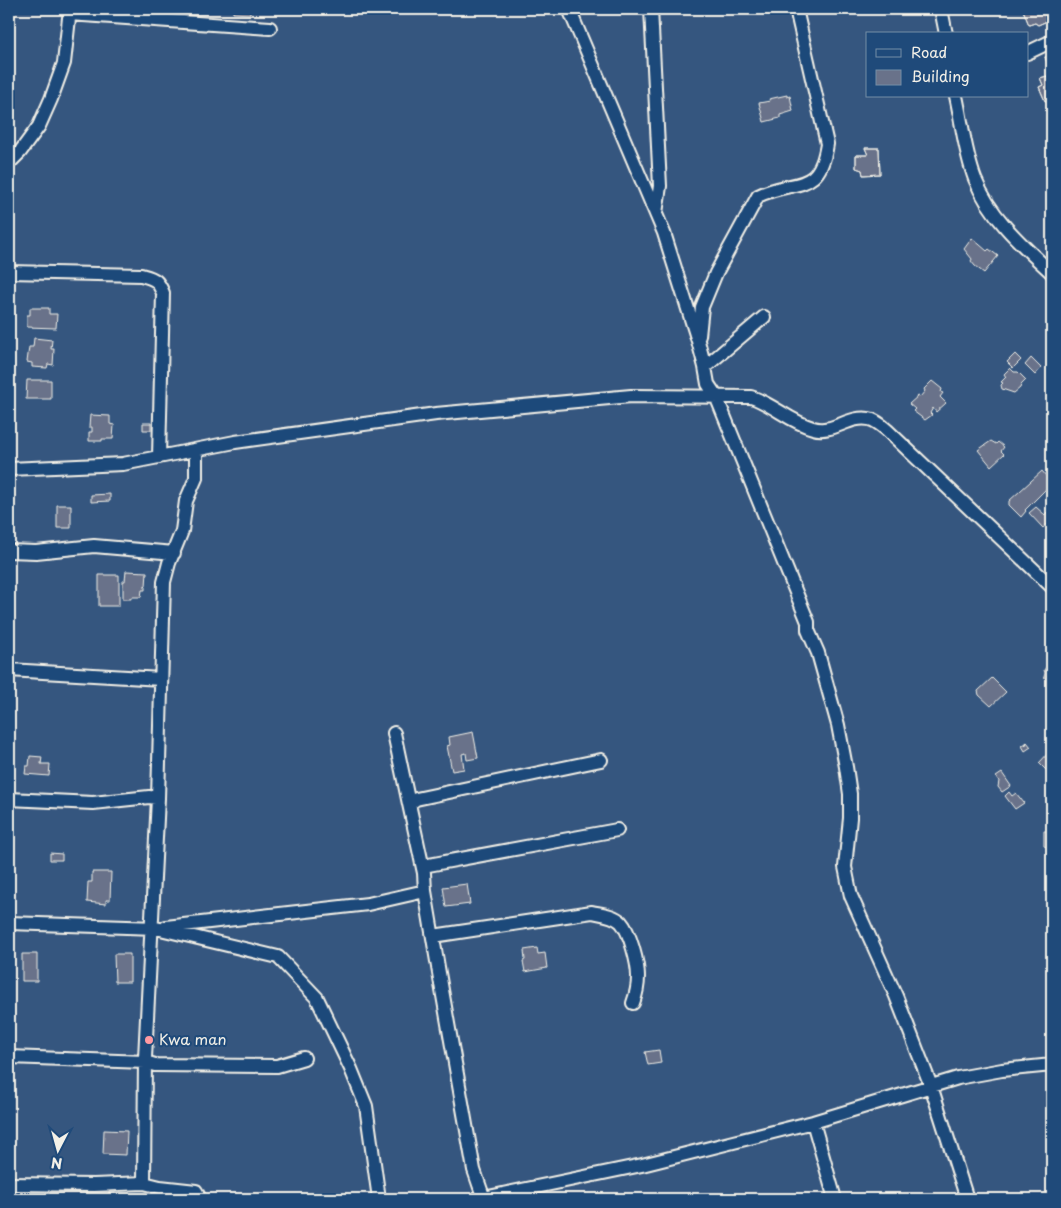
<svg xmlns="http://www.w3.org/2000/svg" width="1061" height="1208" font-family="'Playpen Sans',sans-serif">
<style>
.building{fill:#69728a;stroke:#f4f1e8}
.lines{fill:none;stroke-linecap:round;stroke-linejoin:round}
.street-casing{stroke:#f4f1e8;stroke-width:16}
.street{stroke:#1f4a7a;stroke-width:12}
.poi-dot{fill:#ff9aa2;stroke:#1f4a7a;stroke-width:2}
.labels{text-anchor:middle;stroke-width:4;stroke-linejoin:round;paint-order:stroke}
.poi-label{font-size:15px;fill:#f4f1e8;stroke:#1f4a7a;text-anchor:start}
</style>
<rect width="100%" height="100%" fill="#35567f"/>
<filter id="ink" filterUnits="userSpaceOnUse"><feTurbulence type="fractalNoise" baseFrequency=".02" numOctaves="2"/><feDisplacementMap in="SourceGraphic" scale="10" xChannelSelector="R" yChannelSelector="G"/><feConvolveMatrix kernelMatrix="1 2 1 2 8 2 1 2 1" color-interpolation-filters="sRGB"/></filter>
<g filter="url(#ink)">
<path class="building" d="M233 9H250V14L233 13Z
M1026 9H1052V19L1038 25 1035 23 1029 25 1023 10Z
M1026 9H1052V19L1038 25 1035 23 1029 25 1023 10Z
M1050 56 1052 62 1051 73 1045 57Z
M1050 56 1052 62 1051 73 1045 57Z
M1047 76 1048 80 1052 78V99L1045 101 1039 87 1043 85 1040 78Z
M1047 76 1048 80 1052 78V99L1045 101 1039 87 1043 85 1040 78Z
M787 95V97L790 96 793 111 780 115V118L764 122 759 103 770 101 769 99Z
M865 148H879L880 174 863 175 862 170 856 168V155H868Z
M865 148H879L880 174 863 175 862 170 856 168V155H868Z
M972 238 987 251 989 249 998 256 984 273 975 266 971 261 972 259 964 249Z
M30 308H49V314H57L56 328 27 327V315H30Z
M34 338 52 340 51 349H54L53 365 48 364 47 368 32 367V363L27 362 29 347H33Z
M1015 354 1021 360 1013 368 1007 362Z
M1031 358 1041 368 1035 375 1025 365Z
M1010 368 1014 372H1018L1026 380 1021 385 1020 388 1014 393 1002 389 1001 385 1003 383 1001 382 1006 377 1004 374Z
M27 380H51V399H26Z
M932 381 942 389 941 392 943 393 940 397 946 403 936 412 933 408 930 413 932 415 925 420 913 411 915 409 909 404 918 396 920 397 925 391 924 389Z
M90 415 110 416V424L114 425 113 439H102V441H89V432H92V427H89Z
M143 423H151V430H143Z
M991 441 996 444 998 442 1004 447 1001 451 1004 454 991 466 978 450Z
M1042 471 1052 483 1025 510 1026 511 1021 517 1009 505V501Z
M110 494V501L91 502V495Z
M57 505H71V528H57Z
M1036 507 1045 515 1047 512 1052 517V520L1043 528 1029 513Z
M126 571 147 572 146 586 145 585V590H142L141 597H131V599H123V581H125Z
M99 575H119V606H99Z
M1052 659V676L1049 680 1044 677 1045 673 1044 670Z
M992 678 1006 692 991 706 979 695 978 691Z
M473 732 478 758 467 760 466 753 462 754 464 769 452 771 447 746 450 745 449 737Z
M1027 742 1031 747 1025 751 1022 746 1027 742 1025 746Z
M1052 749V776L1039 763Z
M30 756 42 757 41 764H50L49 776 25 774 26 766H29Z
M1002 773 1011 786 1002 792 998 787 999 781 996 777Z
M1009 792 1012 796 1016 793 1024 803 1015 809 1005 796Z
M1044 831H1052V849L1044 846Z
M50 853 62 854V860H50Z
M1049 857H1052V883H1049Z
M92 872H111L110 900H106V904L87 902 88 882H92Z
M467 884 470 904 446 907 443 887Z
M537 948 538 954 545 953 547 968 525 972 523 961 525 960 524 950Z
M22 954H37V981H22Z
M114 954H130V982H115Z
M659 1050 661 1063 648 1065 645 1052Z
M104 1130 127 1131 126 1155 103 1154Z"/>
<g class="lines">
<g class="street-casing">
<path id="street" d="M569 9 664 233 698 341 705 367 708 384 716 396 808 622V630L818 653 838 725 846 767 850 794V818L845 867 851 896 896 996 931 1086 967 1199
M651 9 660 186 656 213
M941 9 946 34
M69 14 270 28
M1027 53 1052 41
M956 96C962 123 965 153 975 179 990 217 1023 246 1052 273
M9 163 20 152 39 126 51 99 64 63 70 9
M9 272 141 275C155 279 157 279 163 293L159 457
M699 336 702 307 716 273 758 196C794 178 819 196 827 144L796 9
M705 367 764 317
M9 469 123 464 235 442 436 414 631 396 751 397C773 404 790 422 813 428 833 434 849 415 869 419 876 420 882 426 888 431L1052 587
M9 551 36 552 94 546 174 553
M9 670 161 679
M394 733 409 804
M9 799 93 803 149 797 158 798
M423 866 617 830
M9 923 156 928 278 957 317 998 351 1069 366 1106 379 1199
M166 927 368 904 425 891
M433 936 592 912C601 914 614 915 621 922 630 932 638 963 638 977 638 987 636 995 633 1003
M9 1057 145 1062 155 1065 277 1066 304 1058
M813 1122 835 1199
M144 1183 145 1058 158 798 164 582 169 563 182 531 186 501 196 478V450
M9 1184 94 1185 144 1183 160 1187 196 1191 200 1199
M479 1199 642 1165 813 1122 958 1078 1002 1070 1052 1065
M484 1199 474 1170 439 973 425 891 424 873 409 804 416 799 601 760"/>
</g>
<use href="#street" class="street"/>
</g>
</g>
<circle class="poi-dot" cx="149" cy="1040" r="5"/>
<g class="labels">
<g class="poi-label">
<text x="159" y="1045">Kwa man</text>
</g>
</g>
<rect width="1061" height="1208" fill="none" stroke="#1f4a7a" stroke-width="30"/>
<rect x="15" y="15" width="1031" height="1178" fill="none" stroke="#f4f1e8" stroke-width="2" filter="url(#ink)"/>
<rect x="866" y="32" width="162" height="65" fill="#1f4a7a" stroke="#748da6"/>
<rect x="876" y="49" width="25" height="8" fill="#1f4a7a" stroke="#748da6"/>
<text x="911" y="58" font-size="15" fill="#f4f1e8">Road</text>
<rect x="876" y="70" width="25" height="15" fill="#69728a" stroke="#748da6"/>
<text x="911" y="82" font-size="15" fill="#f4f1e8">Building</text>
<g transform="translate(58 1150) rotate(186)" stroke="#1f4a7a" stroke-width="4" paint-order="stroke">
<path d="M0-4L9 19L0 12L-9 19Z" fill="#f4f1e8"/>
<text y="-8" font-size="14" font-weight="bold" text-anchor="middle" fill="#f4f1e8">N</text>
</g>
</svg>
